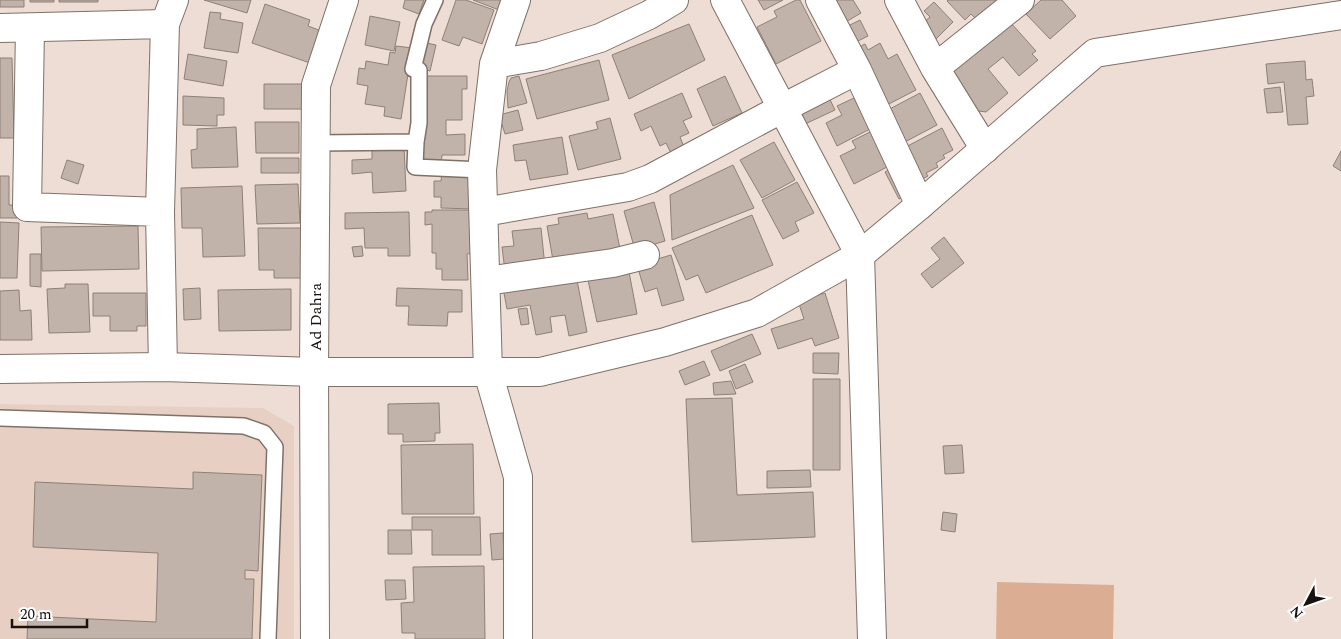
<svg xmlns="http://www.w3.org/2000/svg" width="1341" height="639" font-family="Spectral,serif">
<style>
.built{fill:#e7d0c3}
.green{fill:#dbad92}
.building{fill:#c2b3aa;stroke:#8e8077}
.lines{fill:none;stroke-linecap:round;stroke-linejoin:round}
.lane-casing{stroke:#7f7168;stroke-width:18}
.street-casing{stroke:#7f7168;stroke-width:30}
.secondary-casing{stroke:#7f7168;stroke-width:30}
.lane{stroke:#fff;stroke-width:15}
.street{stroke:#fff;stroke-width:28}
.secondary{stroke:#fff;stroke-width:28}
.labels{text-anchor:middle;stroke-width:4.5;stroke-linejoin:round;paint-order:stroke}
.street-label{font-size:16px;fill:#17120f;stroke:#fff}
</style>
<rect width="100%" height="100%" fill="#edddd4"/>
<path class="built" d="M0 404 263 408 294 426V639H0Z"/>
<path class="green" d="M997 582 1114 585 1113 639H996Z"/>
<path class="building" d="M0 0H24V7H0Z
M30 0H54V2H30Z
M59 0H98V2H59Z
M204 0H251L247 13Z
M405 0H424L419 14 403 8Z
M456 0H466L494 10 482 44 463 37 459 46 442 40Z
M473 0H503L499 10Z
M758 0H783L764 10Z
M796 0H800L821 41 776 64 757 27 777 17 774 11Z
M831 0H853L861 13 844 23Z
M948 0H1001L982 25 971 14 965 20 947 1Z
M1041 0H1062L1076 16 1050 39 1026 14Z
M934 2 953 22 936 39 922 24 930 17 924 11Z
M265 4 310 20 308 26 324 32 313 64 252 43Z
M210 12 221 13 220 19 243 23 238 53 204 48Z
M370 16 400 22 394 51 365 45Z
M860 20 868 36 850 45 842 29Z
M1010 22 1036 51 1032 54 1038 60 1019 76 1003 57 988 69 1008 93 986 112 979 111 973 108 951 73Z
M689 24 705 60 629 99 612 55Z
M422 42 436 45 430 71 416 67Z
M880 43 888 59 897 54 916 90 883 107 853 50 865 44 868 50Z
M396 46 412 48 401 119 384 116 385 107 365 104 368 86 357 84 359 68 365 69 366 61 388 65 390 52 395 53Z
M188 54 227 61 223 86 184 79Z
M0 58H12L14 138H0Z
M599 60 609 100 537 119 526 79Z
M1305 61 1306 80 1312 79 1314 96 1306 97 1308 124 1288 125 1284 82 1268 84 1266 64Z
M423 76H467V89H462V120H446V135L465 134V155H442L441 165H423Z
M519 76 527 103 508 108 507 91 509 82 511 78Z
M725 76 742 113 713 126 697 89Z
M264 84H310V109H264Z
M1280 87 1283 112 1267 113 1264 89Z
M826 91 835 110 805 124 796 105Z
M682 93 692 117 683 121 689 133 680 137 684 147 671 153 666 143 660 146 651 126 641 131 634 114Z
M920 93 937 125 901 144 884 112Z
M183 96 224 98V115H217V126L183 125Z
M854 98 870 129 837 146 826 123 842 115 837 106Z
M518 110 523 130 505 134 499 115Z
M610 118 621 159 578 170 569 136 598 129 596 122Z
M255 122H299V153H256Z
M236 127 238 167 192 168 191 150 197 149V129Z
M942 128 953 150 943 155 945 158 936 163 938 167 926 173 928 176 915 183 898 151Z
M872 131 889 166 854 184 840 156 856 148 852 141Z
M562 137 568 174 530 180 526 160 515 161 513 145Z
M774 142 795 180 762 198 740 160Z
M404 146 406 191 373 193 372 172 352 174V160L372 159V147Z
M1341 151V171L1333 166Z
M261 158H299V173H261Z
M67 160 84 165 78 184 61 178Z
M733 165 754 208 672 240 670 195Z
M897 165 911 193 899 199 885 172Z
M442 172 472 173V209L441 208V197H434V181H441Z
M0 176H9V205H17V218H0Z
M797 182 814 213 795 222 799 231 783 239 762 200Z
M298 184 300 223 257 224 255 185Z
M242 186 245 256 203 257 202 228H182L181 188Z
M654 202 665 241 635 250 624 211Z
M432 210H473L474 253 467 254 468 280H442V269H436V253H432V224L425 225V212H432Z
M409 212 410 256H388V248H365L364 228 345 229V213Z
M587 213 588 219 613 214 621 254 554 266 547 226 559 224 558 218Z
M752 215 773 265 706 293 698 275 686 280 672 248Z
M0 222 19 223 17 278H0Z
M138 226 139 269 42 271 41 227Z
M258 228H302L303 278H274V270H259Z
M541 228 545 267 505 271 502 247 514 246 512 231Z
M944 237 964 263 932 288 921 274 940 259 931 248Z
M362 246 363 256 354 257 352 247Z
M30 254H41V287L30 286Z
M671 255 684 300 662 306 657 288 645 292 637 265Z
M629 272 637 314 597 322 588 280Z
M576 275 587 332 569 336 565 315 550 317 552 332 536 335 530 305 507 309 503 288Z
M65 284H88L90 332 49 333 47 289 65 288Z
M200 288 201 319 184 320 183 289Z
M397 288 462 290V312H448L447 326 408 325 409 306H396Z
M291 289V330L219 331 218 290Z
M19 290 20 311 31 310 32 340H0V291Z
M93 293H146V326H137V331H110V316H93Z
M825 293 839 338 815 346 812 338 778 349 771 329 804 319 798 301Z
M527 308 529 324 521 325 518 309Z
M752 334 761 354 720 371 711 351Z
M813 353H839L838 374 813 373Z
M704 361 710 375 685 385 679 371Z
M745 364 753 382 736 389 729 371Z
M813 379H840V470H813Z
M731 381 736 394 714 395 713 383Z
M732 398 737 495 813 492 815 537 692 542 686 399Z
M439 403 440 433H435V441L403 442V434H388V404Z
M473 444 474 514H402L401 445Z
M962 445 964 473 945 474 943 446Z
M810 470 811 487 767 488V471Z
M193 472 262 475 258 571 245 570V579H254L252 639H27L28 616 156 622 158 553 33 547 35 482 193 489Z
M943 512 957 514 955 532 941 530Z
M412 517H480L481 555H432V530H412Z
M388 530H411L412 554H388Z
M503 533 504 559 492 560 490 534Z
M484 566 485 639H415V633H402L401 603 414 602 413 567Z
M385 580H405L406 599 386 600Z"/>
<g class="lines">
<g class="lane-casing">
<path id="lane" d="M416 142 419 123V70L413 69 424 24 435 0
M315 143 416 142 415 167 482 170
M0 418 244 426 264 433 275 447 268 639"/>
</g>
<g class="street-casing">
<path id="street" d="M516 0 494 64 482 170 488 372 518 477V639
M725 0 860 255 872 639
M820 0 857 70 920 205
M899 0 935 68 985 149
M0 28 165 24
M30 28 27 207 160 212
M494 64 541 56 600 38 649 15 674 0
M935 68 1020 0
M484 212 628 187 650 179 781 109 857 70
M486 281 613 263 645 255
M163 367 160 212 165 24 174 0
M315 639 314 372 316 85 344 0"/>
</g>
<g class="secondary-casing">
<path id="secondary" d="M0 369 163 367 314 372H540L665 342 757 313 860 255 920 205 1095 53 1341 15"/>
</g>
<use href="#lane" class="lane"/>
<use href="#street" class="street"/>
<use href="#secondary" class="secondary"/>
</g>
<g class="labels">
<g class="street-label">
<text transform="translate(315 317) rotate(-90)" y="6">Ad Dahra</text>
</g>
</g>
<g transform="translate(1306 604) rotate(229)" stroke="#ffffff" stroke-width="4" paint-order="stroke">
<path d="M0-4L9 19L0 12L-9 19Z" fill="#17120f"/>
<text y="-8" font-size="14" font-weight="bold" text-anchor="middle" fill="#17120f">N</text>
</g>
<path d="M12 619v8h75v-8" fill="none" stroke="#17120f" stroke-width="2.5"/>
<text x="20" y="619" font-size="15" fill="#17120f" stroke="#ffffff" stroke-width="4" paint-order="stroke">20 m</text>
</svg>
